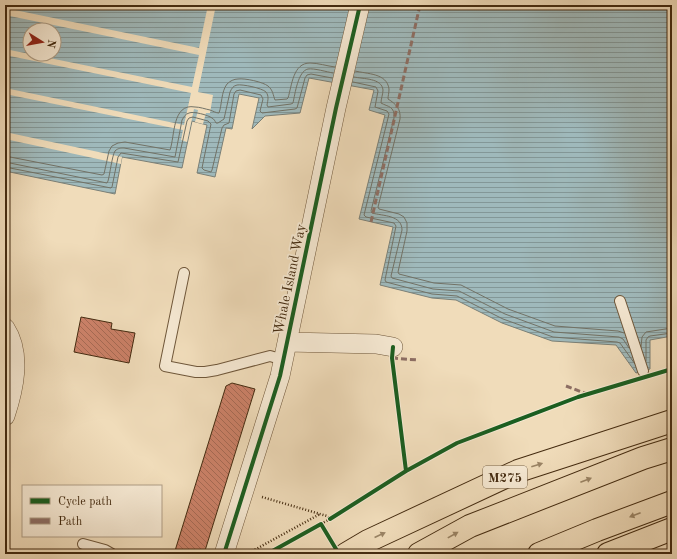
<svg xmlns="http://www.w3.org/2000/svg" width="677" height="559" font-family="'Old Standard TT',serif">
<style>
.water{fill:url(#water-rules);stroke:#7b8077;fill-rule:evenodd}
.pier{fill:#f0dcba}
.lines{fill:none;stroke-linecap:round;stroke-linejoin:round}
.shore{stroke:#727266;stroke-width:1}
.building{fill:url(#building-back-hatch);stroke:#442b10}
.lane-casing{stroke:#6f573a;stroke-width:12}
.street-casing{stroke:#6f573a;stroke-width:20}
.highway-casing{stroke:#442b10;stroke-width:24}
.path{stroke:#442b10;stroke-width:2.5;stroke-dasharray:1 2;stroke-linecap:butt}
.lane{stroke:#f5e8d2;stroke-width:10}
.street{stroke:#f5e8d2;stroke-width:19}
.highway{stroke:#f0dcba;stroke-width:22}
.quiet{stroke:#8d6e63;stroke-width:3;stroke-dasharray:6 3;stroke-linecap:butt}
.cycleway-casing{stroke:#f5e8d2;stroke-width:6}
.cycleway{stroke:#1b5e20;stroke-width:4}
.oneway{fill:#9a8465}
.labels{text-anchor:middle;stroke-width:3.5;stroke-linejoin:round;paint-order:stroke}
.shield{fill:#f5e8d2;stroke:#79644a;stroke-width:1}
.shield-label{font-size:13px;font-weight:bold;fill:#442b10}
.street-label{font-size:14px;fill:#442b10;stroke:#f5e8d2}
</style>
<defs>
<pattern id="water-rules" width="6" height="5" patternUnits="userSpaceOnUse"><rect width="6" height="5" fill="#9fb9bb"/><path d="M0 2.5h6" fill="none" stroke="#839797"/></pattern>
<pattern id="building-back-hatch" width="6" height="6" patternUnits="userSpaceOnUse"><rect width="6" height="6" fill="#cb8168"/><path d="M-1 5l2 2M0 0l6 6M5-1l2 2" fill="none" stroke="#a66a54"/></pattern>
</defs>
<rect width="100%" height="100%" fill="#f0dcba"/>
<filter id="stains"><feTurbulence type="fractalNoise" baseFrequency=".005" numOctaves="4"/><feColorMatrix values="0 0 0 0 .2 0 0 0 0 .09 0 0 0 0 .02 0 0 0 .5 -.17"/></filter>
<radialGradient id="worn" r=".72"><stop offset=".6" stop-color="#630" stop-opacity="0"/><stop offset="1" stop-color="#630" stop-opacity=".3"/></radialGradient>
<path class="water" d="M5 5H672V336L650 340V369L636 373 616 345 552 341 502 323 456 300 432 298 380 285 393 227 359 219 385 115 369 110 374 90 309 78 300 113 265 116 252 129 259 98 239 94 232 129 226 128 215 177 197 173 207 125 192 121 182 168 122 157 115 194 5 171ZM30 30H54V54H30Z"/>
<path class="pier" d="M208 5H216L198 92 213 95 210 113H206L203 124 195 122 198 110 194 109 187 142 181 140 183 130 5 94V88L184 125 191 93 5 55V49L192 87 199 55 5 15V8L199 48Z
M5 132 122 157 121 164 5 139Z"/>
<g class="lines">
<path class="shore" d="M355 71C367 74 387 73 389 89 389 93 388 96 388 99 396 104 401 109 400 119L378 207 379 209 399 214 404 217 407 223V231L398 272 399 274 434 283 461 285 508 309 555 326 618 331 624 333
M354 77C363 79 382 78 383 90 383 94 381 99 381 103 388 107 395 106 394 118L371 211 372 213C383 216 402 215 402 230L391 276 392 278 433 289 459 291 505 314 554 332 619 337 623 339 629 348
M353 82 376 87 378 91 375 107 387 111 389 114 364 215 366 217 394 223 396 226 385 280 386 282 432 294 457 296 503 319 553 337 617 342 620 343 635 364
M5 156 102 175 104 174 109 151 112 146 118 143 125 142 170 150C175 136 172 103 195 107 200 107 205 109 210 110 213 111 216 113 219 113 222 105 221 92 227 84 230 81 234 79 238 79 245 78 263 82 268 86 273 90 273 95 275 100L287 99 288 98C292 85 293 63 310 63 318 63 327 66 335 67
M5 162 107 183 108 181C110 174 112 156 115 151 118 148 121 148 124 148L175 157 182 120C184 117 185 114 189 113 193 111 208 115 212 118 214 119 215 121 216 123H218L224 119 230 92C232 88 233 86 237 85 242 84 262 88 266 92 269 96 268 100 267 105L268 107 291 104 293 103C295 94 298 71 308 69 314 68 327 72 333 73
M5 167 111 188 112 187 118 157 121 153 178 162 187 121 189 118 193 117 208 121 211 124 202 168 204 170 211 172 212 170 222 128 224 125 229 123 234 94 236 91 240 90 261 95 263 99 260 111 262 113 295 109 297 108 305 78 307 75 311 74 332 78
M641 347 642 337 646 332 672 328
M646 361V340L648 337 650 336 672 333"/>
</g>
<path class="building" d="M81 317 112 323 111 329 135 333 129 363 74 352Z
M232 383 255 389 204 554H174L226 386Z"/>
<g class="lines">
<g class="lane-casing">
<path id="lane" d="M184 273 165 366 196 372H205L217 370 270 356 284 360
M620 301 643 371
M83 544 105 550 112 554"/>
</g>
<g class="street-casing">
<path id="street" d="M5 328C22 354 14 389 5 416
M287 342 376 344 393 347
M224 554 280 376 336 108 360 5"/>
</g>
<g class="highway-casing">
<path id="highway" d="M346 554 368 541 518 471 672 421
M419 554 470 526 643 458 672 449
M539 554 597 530 672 502
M608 554 672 529"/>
</g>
<path class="path" d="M262 497 327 516 330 519 321 524
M247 554 320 514"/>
<use href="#lane" class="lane"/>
<use href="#street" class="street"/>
<use href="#highway" class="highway"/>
<path class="quiet" d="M371 222 420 5
M392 358 418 360
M566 386 587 394"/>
<g class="cycleway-casing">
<path id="cycleway" d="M393 347 392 358 406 471
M330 519 406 471 457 443 578 397 672 369
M224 554 280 376 336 108 360 5
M267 554 321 524 339 554"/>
</g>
<use href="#cycleway" class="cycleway"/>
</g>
<defs><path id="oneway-solid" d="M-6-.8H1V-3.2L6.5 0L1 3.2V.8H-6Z"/></defs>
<g class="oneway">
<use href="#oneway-solid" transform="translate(537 465) rotate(-18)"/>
<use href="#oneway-solid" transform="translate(586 480) rotate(-21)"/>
<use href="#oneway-solid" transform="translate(635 515) rotate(159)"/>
<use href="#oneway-solid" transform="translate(380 535) rotate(-25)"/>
<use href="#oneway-solid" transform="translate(453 535) rotate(-29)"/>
</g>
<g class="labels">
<rect class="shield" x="483" y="466" width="44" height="22" rx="3"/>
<g class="shield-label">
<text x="505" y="482">M275</text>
</g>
<g class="street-label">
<text transform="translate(289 279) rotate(-78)" y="5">Whale Island Way</text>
</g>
</g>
<rect width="677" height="559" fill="none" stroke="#f0dcba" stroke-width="20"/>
<rect x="6" y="6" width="665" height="547" fill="none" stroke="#442b10" stroke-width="2"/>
<rect x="10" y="10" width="657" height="539" fill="none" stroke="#442b10"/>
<rect x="22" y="485" width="140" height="52" fill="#f5e8d2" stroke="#ae9c84"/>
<rect x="30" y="498" width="20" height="6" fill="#1b5e20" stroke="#ae9c84"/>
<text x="58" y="505" font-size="12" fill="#442b10">Cycle path</text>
<rect x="30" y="518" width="20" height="6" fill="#8d6e63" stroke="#ae9c84"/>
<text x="58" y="525" font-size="12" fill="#442b10">Path</text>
<g transform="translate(42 42) rotate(101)"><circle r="19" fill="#f5e8d2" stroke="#ae9c84"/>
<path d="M0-3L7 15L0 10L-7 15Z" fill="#8f2418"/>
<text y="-6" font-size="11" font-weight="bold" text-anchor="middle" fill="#442b10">N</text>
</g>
<rect width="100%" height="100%" filter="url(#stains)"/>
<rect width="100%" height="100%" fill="url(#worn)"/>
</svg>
